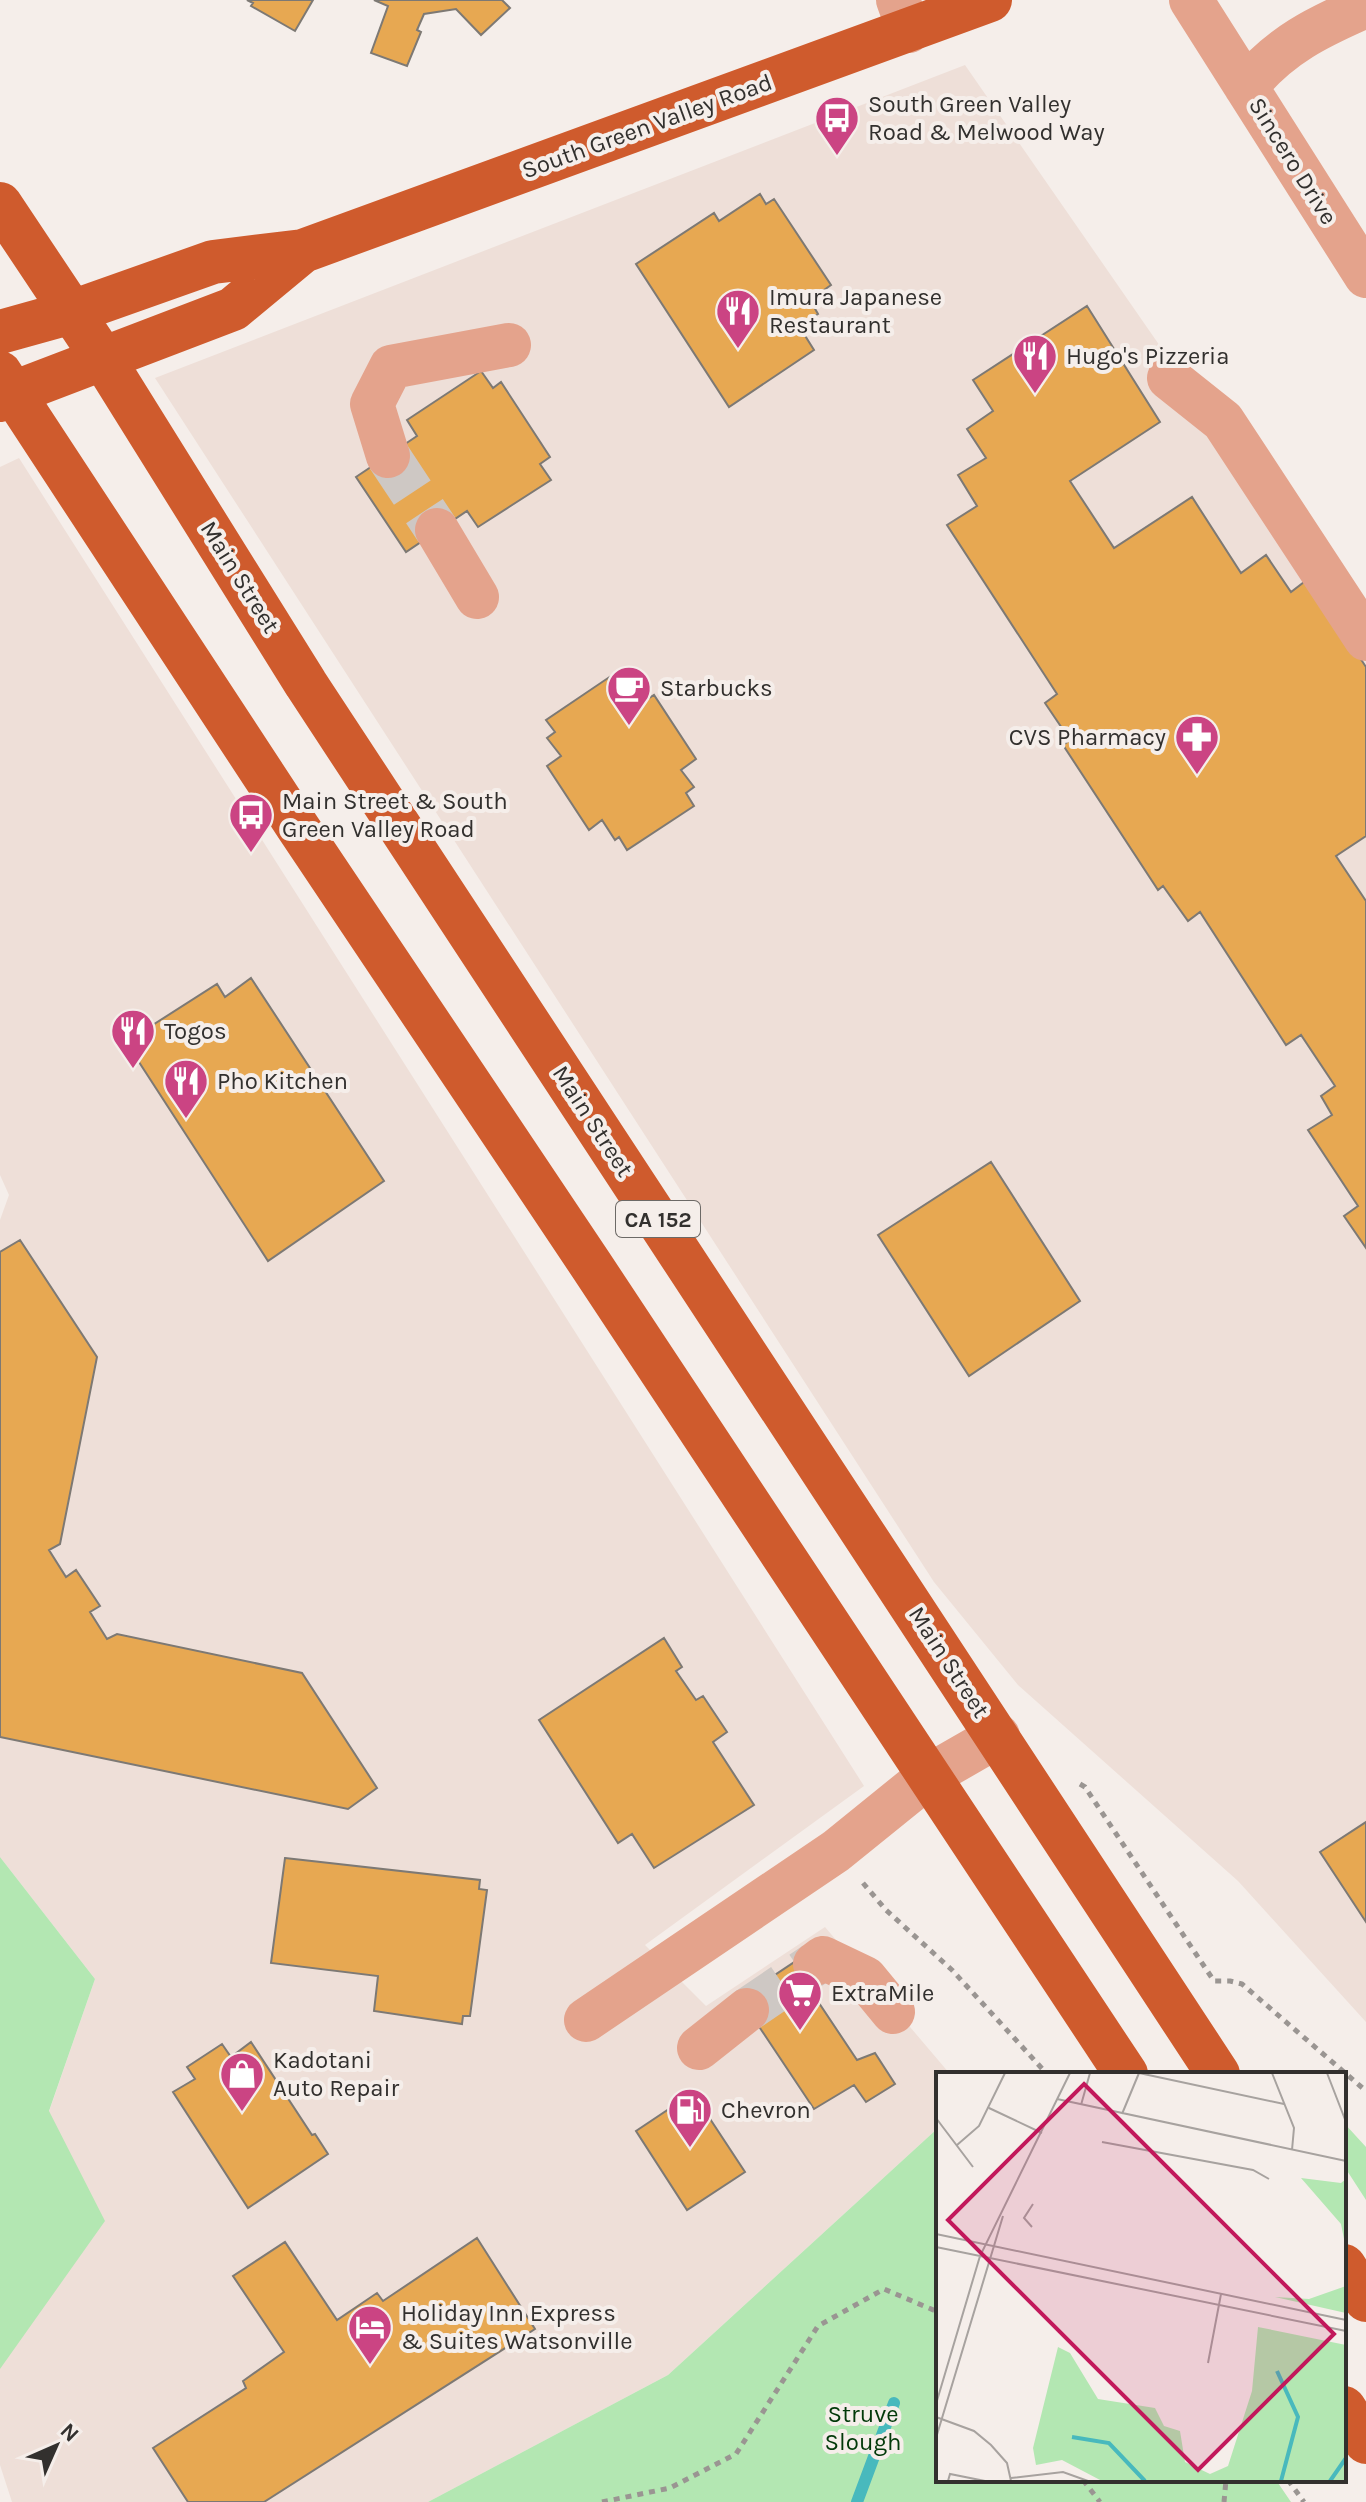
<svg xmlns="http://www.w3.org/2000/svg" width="1366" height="2502" font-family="Karla,sans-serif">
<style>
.built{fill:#eedfd8}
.green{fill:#b3e7b2}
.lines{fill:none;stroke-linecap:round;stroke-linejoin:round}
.stream{stroke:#48b9bd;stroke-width:12}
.building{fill:#e7a852;stroke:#7d7974;stroke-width:2}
.minor-tunnel{stroke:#cec8c4;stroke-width:44;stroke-dasharray:44 22;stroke-linecap:butt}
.path{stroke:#9a9592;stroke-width:5;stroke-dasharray:6 6;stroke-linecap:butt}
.minor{stroke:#e4a38c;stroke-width:44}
.major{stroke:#cf5b2d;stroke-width:44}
.labels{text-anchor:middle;stroke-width:8;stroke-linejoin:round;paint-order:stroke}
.shield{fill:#f5eeea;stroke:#6c6966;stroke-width:2}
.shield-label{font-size:22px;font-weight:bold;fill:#32302e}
.poi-label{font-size:24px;fill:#32302e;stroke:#f5eeea;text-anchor:start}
.street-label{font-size:24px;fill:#32302e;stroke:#f5eeea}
.park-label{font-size:24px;fill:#023909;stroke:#f5eeea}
.inset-river{fill:none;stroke:#48b9bd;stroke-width:4}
.inset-road{fill:none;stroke:#a7a29f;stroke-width:2}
.view{fill:#c2185b;fill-opacity:0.15;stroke:#c2185b;stroke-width:4}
.inset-edge{fill:none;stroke:#32302e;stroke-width:4}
</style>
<rect width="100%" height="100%" fill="#f5eeea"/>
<path class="built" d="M965 65 1366 643V2022L1238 1881 1018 1685 934 1582 155 378Z
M19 458 864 1786 645 1945 706 2006 825 1927 950 2074H938V2128L668 2375 428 2502H12L0 2465V2253L95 1979 0 1857V1220L9 1195 0 1175V467Z"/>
<path class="green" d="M0 1857 95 1979 49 2111 105 2221 0 2369Z
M1344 2123 1366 2147V2200L1344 2166Z
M938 2128V2480H1276L1291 2502H428L668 2375Z"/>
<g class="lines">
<path class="stream" d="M857 2502 894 2403"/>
</g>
<path class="building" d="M247 0H313L295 31 251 6 253 3Z
M502 0 510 8 481 35 456 9 424 14 417 30 421 32 407 66 371 53 388 6 374 0Z
M760 194 766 204 774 199 831 285 810 300 818 314 799 326 814 350 729 407 636 264 714 213 719 221Z
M1087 306 1160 422 1070 481 1114 548 1192 497 1241 573 1266 555 1291 592 1308 579 1366 667V836L1336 856 1366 901V1248L1344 1216 1358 1206 1308 1130 1332 1115 1321 1096 1335 1086 1301 1035 1286 1045 1200 912 1188 921 1163 886 1158 890 1063 745 1070 740 1045 703 1057 694 947 525 977 506 958 475 986 458 967 429 993 411 973 380Z
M481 371 493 388 501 382 550 457 540 464 551 480 478 527 467 511 406 552 356 477 417 436 407 420Z
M611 676 621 690 627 686 640 704 654 695 696 759 681 770 694 787 686 793 694 806 627 850 619 837 615 840 602 820 589 830 547 766 561 756 547 738 555 732 546 720Z
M251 978 384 1181 268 1261 126 1042 217 984 225 997Z
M991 1162 1080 1301 969 1376 878 1235Z
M20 1240 97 1357 60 1544 49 1550 66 1577 76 1570 100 1606 90 1612 107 1639 117 1634 302 1673 377 1788 348 1809 0 1737V1252Z
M664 1638 682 1667 676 1671 696 1700 703 1696 727 1732 713 1742 754 1805 654 1868 632 1834 618 1843 539 1720Z
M1366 1822V1922L1320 1852Z
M285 1858 480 1880 479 1889 487 1890 470 2016H463L462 2024 374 2011 378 1976 271 1963Z
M808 1953 826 1981 811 1991 857 2060 875 2053 895 2084 866 2102 854 2085 814 2109 740 1998Z
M251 2042 312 2135 315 2134 328 2154 248 2208 173 2092 195 2079 187 2067 222 2044 231 2057Z
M693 2093 745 2172 687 2210 636 2131Z
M477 2238 535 2329 264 2502H188L153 2448 246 2388 243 2381 284 2352 233 2276 285 2242 337 2320 377 2293 383 2301Z"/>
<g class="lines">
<path class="minor-tunnel" d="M388 456 437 530
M747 2010 815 1964"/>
<path class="path" d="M1080 1784 1085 1787 1214 1981H1230L1242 1984 1366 2091
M863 1883 886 1910 952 1970 1047 2074
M1083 2480 1100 2502
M1288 2480 1304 2502
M602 2502 670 2488 736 2454 818 2326 884 2289 938 2312
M1224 2502 1226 2480"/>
<path class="minor" d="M898 0 909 31
M1191 0 1366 276
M1246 87C1280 45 1318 27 1366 6
M1169 378 1223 421 1366 639
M388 456 372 404 391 367 509 345
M437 530 477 597
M815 1964 823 1958 865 1978 893 2012
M586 2020 836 1851 930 1775 998 1736
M699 2048 747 2010"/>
<path class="major" d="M0 204 104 360 306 684 1218 2074
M0 332 72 312 213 262 303 251 990 0
M0 373 297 826 591 1265 1126 2074
M0 400 13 393 233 309 303 251
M1344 2266 1366 2300
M1344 2408 1366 2442"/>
</g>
<defs>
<g id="bus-pin" transform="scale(2.3)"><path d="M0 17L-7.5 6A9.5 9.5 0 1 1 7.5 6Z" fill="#cb4483" stroke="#f5eeea"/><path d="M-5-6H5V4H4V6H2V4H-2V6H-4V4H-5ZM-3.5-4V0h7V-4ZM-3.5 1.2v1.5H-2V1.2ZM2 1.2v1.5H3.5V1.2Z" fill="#fff"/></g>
<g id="restaurant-pin" transform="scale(2.3)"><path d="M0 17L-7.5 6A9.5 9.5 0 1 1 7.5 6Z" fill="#cb4483" stroke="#f5eeea"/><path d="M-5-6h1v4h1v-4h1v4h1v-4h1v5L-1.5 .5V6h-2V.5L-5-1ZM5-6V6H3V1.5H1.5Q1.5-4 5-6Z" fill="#fff"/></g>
<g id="cafe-pin" transform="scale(2.3)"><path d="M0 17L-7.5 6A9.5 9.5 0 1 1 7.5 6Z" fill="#cb4483" stroke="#f5eeea"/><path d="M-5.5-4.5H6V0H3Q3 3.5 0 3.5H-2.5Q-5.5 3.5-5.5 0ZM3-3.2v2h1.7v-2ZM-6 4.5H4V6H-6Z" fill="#fff"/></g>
<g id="pharmacy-pin" transform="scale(2.3)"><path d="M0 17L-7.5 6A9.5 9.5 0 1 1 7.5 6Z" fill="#cb4483" stroke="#f5eeea"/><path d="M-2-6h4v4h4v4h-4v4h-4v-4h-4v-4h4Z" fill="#fff"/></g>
<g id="supermarket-pin" transform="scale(2.3)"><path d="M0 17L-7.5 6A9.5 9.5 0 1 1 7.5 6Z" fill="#cb4483" stroke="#f5eeea"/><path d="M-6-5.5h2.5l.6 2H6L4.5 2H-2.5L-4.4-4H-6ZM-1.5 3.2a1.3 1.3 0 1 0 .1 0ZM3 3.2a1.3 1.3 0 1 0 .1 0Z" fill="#fff"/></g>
<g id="shop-pin" transform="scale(2.3)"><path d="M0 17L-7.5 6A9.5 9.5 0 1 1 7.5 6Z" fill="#cb4483" stroke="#f5eeea"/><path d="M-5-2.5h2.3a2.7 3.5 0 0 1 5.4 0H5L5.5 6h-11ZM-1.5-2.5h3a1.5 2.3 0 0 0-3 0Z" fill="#fff"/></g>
<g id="fuel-pin" transform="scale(2.3)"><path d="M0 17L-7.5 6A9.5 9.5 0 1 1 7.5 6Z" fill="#cb4483" stroke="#f5eeea"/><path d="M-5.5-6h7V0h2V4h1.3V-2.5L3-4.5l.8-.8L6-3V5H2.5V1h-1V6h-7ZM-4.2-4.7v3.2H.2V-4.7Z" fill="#fff"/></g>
<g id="hotel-pin" transform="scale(2.3)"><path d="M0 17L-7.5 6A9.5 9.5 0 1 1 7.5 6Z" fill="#cb4483" stroke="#f5eeea"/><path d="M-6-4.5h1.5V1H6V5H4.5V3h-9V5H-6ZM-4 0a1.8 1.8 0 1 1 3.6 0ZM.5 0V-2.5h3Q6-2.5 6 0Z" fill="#fff"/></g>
</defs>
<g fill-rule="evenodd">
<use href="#bus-pin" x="837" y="118"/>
<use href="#restaurant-pin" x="738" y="311"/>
<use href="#restaurant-pin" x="1035" y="356"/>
<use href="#cafe-pin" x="629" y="688"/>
<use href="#pharmacy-pin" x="1197" y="737"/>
<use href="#bus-pin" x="251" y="815"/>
<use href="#restaurant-pin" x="133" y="1031"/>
<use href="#restaurant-pin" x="186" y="1081"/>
<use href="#supermarket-pin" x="800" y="1993"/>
<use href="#shop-pin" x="242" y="2074"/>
<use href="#fuel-pin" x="690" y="2110"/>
<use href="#hotel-pin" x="370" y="2327"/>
</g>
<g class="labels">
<rect class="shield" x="616" y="1201" width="84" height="36" rx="6"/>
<g class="shield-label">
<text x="658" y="1227">CA 152</text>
</g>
<g class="poi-label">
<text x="868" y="112">South Green Valley<tspan x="868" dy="28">Road &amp; Melwood Way</tspan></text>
<text x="769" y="305">Imura Japanese<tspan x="769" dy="28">Restaurant</tspan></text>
<text x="1066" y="364">Hugo's Pizzeria</text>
<text x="660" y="696">Starbucks</text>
<text x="1166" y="745" text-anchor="end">CVS Pharmacy</text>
<text x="282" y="809">Main Street &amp; South<tspan x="282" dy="28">Green Valley Road</tspan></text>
<text x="164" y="1039">Togos</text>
<text x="217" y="1089">Pho Kitchen</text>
<text x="831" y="2001">ExtraMile</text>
<text x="273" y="2068">Kadotani<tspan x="273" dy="28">Auto Repair</tspan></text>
<text x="721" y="2118">Chevron</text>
<text x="401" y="2321">Holiday Inn Express<tspan x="401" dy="28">&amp; Suites Watsonville</tspan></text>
</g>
<g class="street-label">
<text transform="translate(647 126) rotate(-20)" y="8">South Green Valley Road</text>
<text transform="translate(1293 161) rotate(58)" y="8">Sincero Drive</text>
<text transform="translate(240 577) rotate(58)" y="8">Main Street</text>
<text transform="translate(593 1121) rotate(57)" y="8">Main Street</text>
<text transform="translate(949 1662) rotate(57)" y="8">Main Street</text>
</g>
<g class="park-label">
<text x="863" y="2422">Struve<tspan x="863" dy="28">Slough</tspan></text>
</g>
</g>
<g transform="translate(936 2072)">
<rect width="410" height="410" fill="#f5eeea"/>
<path d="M365 106 405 111 410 107V177L405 152ZM410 214V241L339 225 373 227ZM322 255 410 273V409H166L126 388 100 393 97 376 122 275 134 281 162 327 219 336 228 354 244 359 249 390 274 402 292 394 316 319Z" fill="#b3e7b2"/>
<path class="inset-river" d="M341 299 362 345 345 409M136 365 173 371 209 409M394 409 410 386"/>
<path class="inset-road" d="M203 1 348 32M336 1 358 56 356 78M391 1 410 50M121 27 410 89M145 33 154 1M53 36 106 61M186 42 203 1M0 46 37 95M166 70 317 98 333 107M21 73 43 54 69 1M96 155 88 146 97 132M0 162 410 248M0 175 410 259M272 291 285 222M0 332 44 184 134 1M0 345 38 359 55 373 71 391 75 409M0 366 67 144M75 406 127 400 152 409M12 409 14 402 49 409"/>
<path class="view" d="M148 12 398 262 262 398 12 148Z"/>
<rect width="410" height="410" class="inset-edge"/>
</g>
<g transform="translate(56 2446) rotate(45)" stroke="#f5eeea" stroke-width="6" paint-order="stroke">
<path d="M0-6L14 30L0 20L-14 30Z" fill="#32302e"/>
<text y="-12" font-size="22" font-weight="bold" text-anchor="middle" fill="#32302e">N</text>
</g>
</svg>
